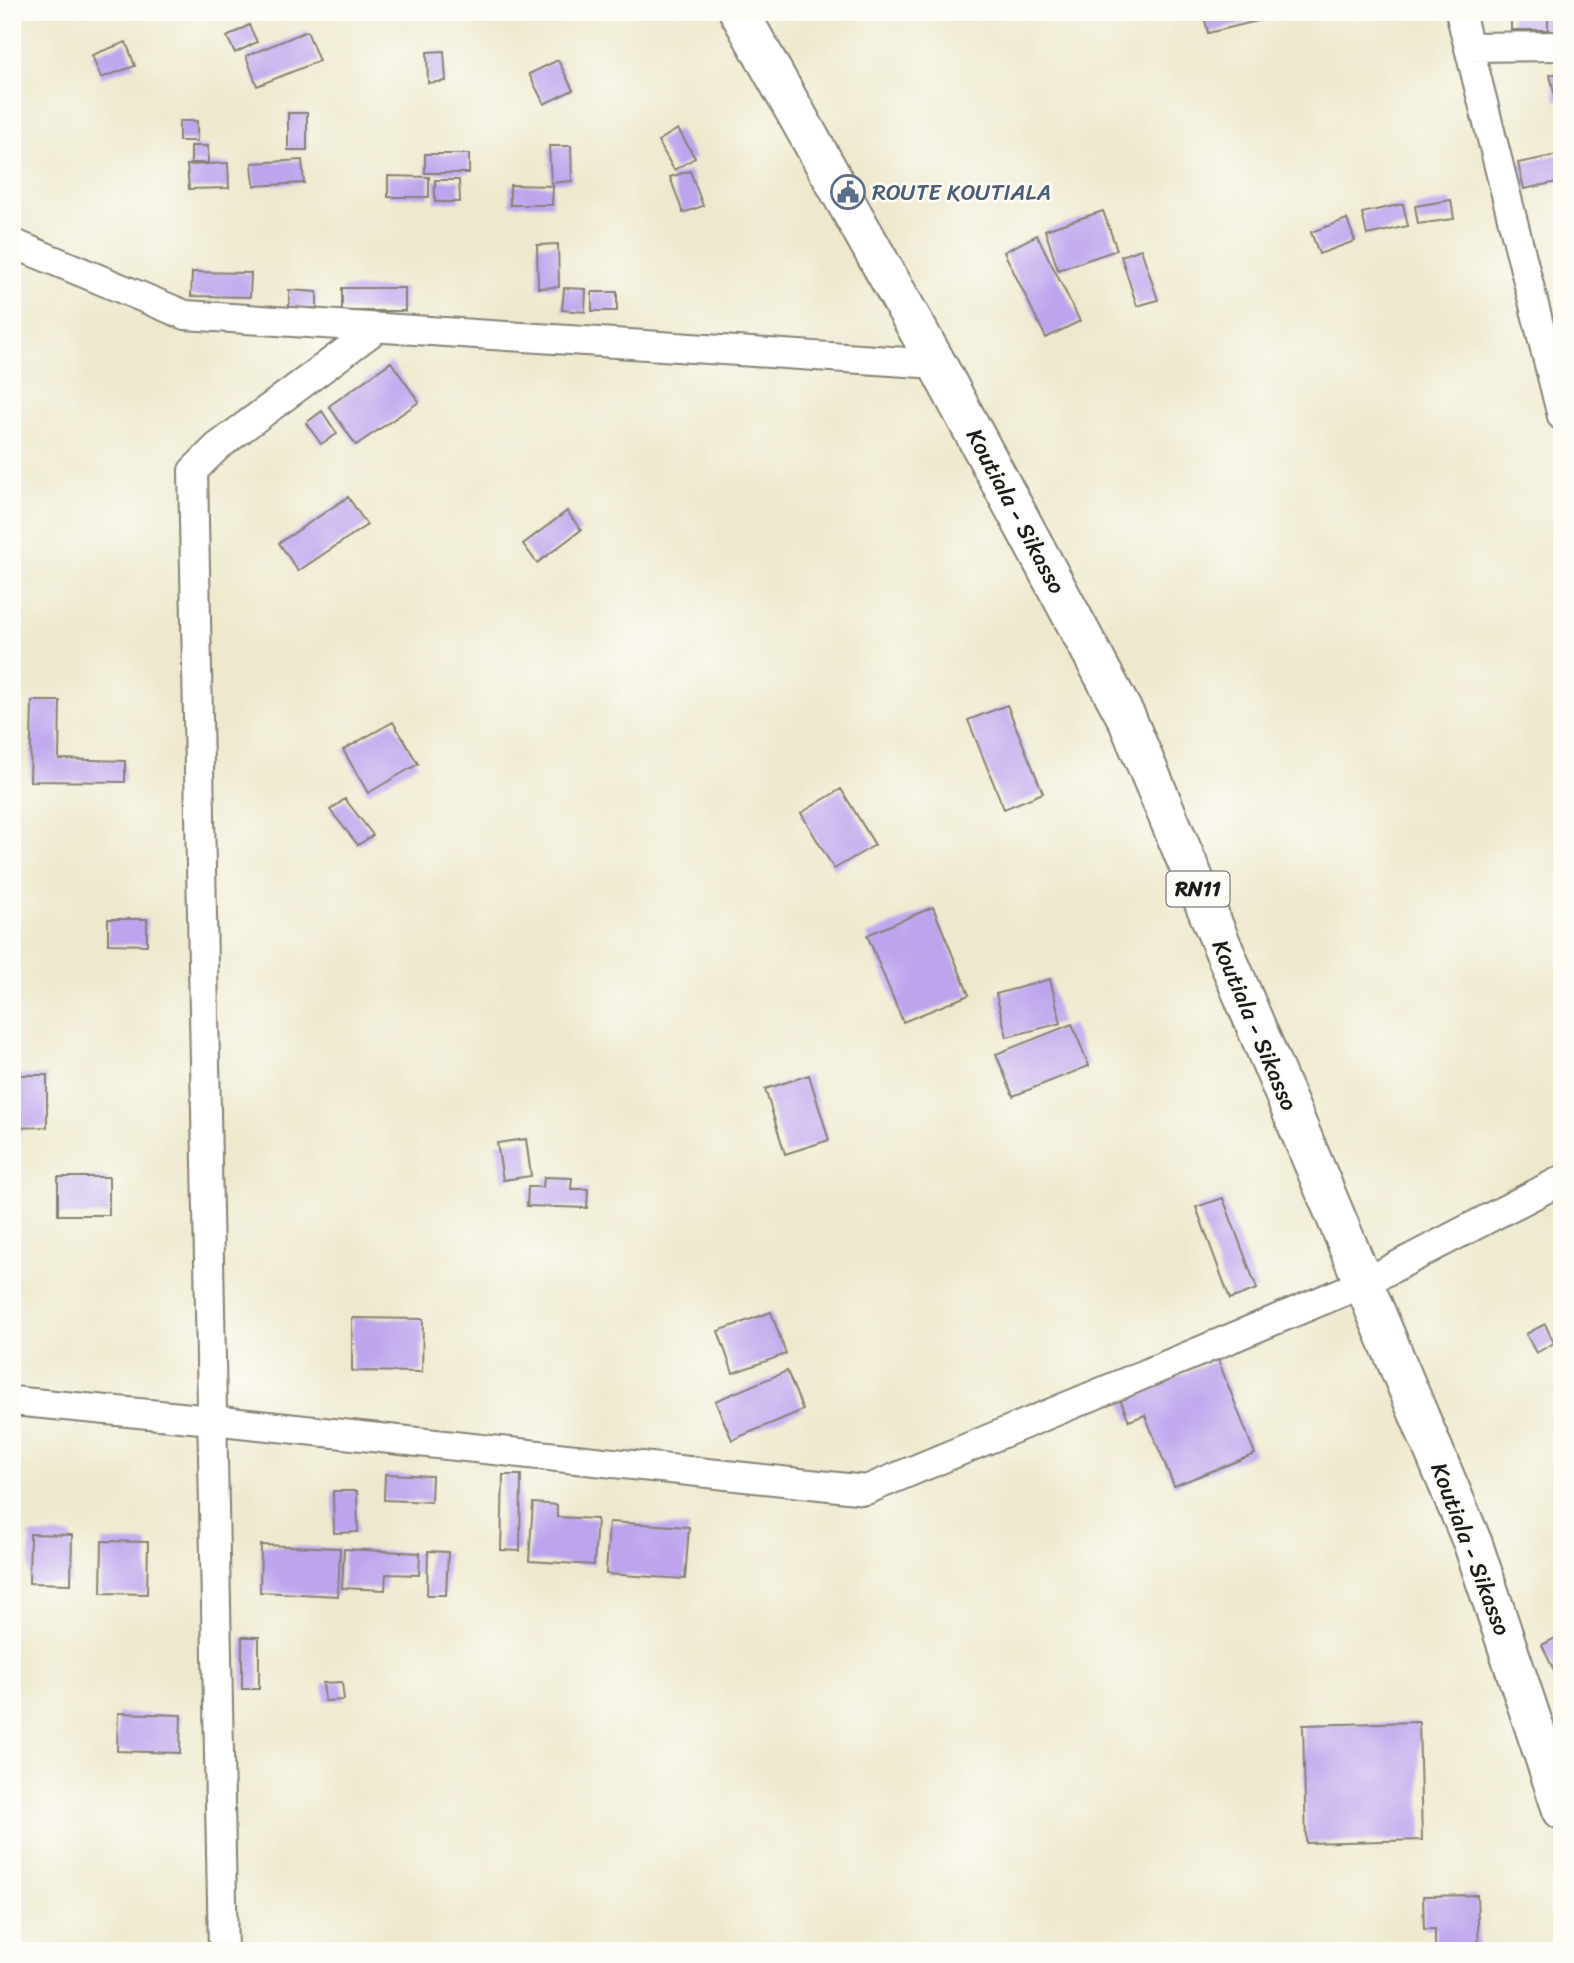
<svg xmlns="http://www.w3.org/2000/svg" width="1574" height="1963" font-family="Sriracha,sans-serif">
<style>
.building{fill:#bda4ed}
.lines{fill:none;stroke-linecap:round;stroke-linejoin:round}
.street-casing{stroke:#858275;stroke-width:32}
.primary-casing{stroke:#858275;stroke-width:42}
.street{stroke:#fff;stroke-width:28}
.primary{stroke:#fff;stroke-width:38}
.labels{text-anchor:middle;stroke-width:5;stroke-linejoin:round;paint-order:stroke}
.shield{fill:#fdfcf7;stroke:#605f5e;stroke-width:2}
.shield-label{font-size:21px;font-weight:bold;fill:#1c1c1c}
.service-label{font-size:23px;fill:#4e5e75;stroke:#fdfcf7;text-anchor:start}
.street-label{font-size:23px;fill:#1c1c1c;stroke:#fdfcf7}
</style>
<rect width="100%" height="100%" fill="#fdfcf7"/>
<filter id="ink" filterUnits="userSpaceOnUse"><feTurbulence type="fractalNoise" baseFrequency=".0143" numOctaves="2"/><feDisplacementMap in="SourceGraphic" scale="14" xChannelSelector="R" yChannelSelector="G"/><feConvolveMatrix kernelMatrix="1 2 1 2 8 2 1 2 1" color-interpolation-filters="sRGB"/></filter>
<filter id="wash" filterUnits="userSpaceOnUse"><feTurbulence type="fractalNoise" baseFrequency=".00686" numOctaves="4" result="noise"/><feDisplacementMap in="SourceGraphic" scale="28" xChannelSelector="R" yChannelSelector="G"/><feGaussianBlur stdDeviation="1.57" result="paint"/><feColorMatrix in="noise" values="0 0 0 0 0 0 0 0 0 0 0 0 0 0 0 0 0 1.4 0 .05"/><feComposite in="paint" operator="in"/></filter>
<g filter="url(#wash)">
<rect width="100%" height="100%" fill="#eee9ce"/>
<g id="blocks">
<path class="building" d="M1203 12H1290V13L1208 33Z
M1511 12H1548V30H1511Z
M249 25 257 42 235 53 227 37Z
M307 31 319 61 257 86 246 56Z
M126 42 135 66 101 78 92 55Z
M444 51 446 81 428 83 427 52Z
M558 60 573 90 544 104 529 74Z
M1562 72V99L1556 101 1550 75Z
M288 113H307V150H288Z
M179 121H197V141H179Z
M678 129 695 158 674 170 658 141Z
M191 146H208V163H191Z
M549 146H571L572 181 551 183Z
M425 154H469V173H425Z
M1562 154V181L1524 189 1518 163Z
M302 160 304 183 254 186 252 163Z
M228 163 229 188 189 189 187 165Z
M690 171 703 206 683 213 670 177Z
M388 176 429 177V197H388Z
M435 180H459L460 202H435Z
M510 185 553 186 552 205H510Z
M1451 200 1454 219 1418 224 1415 206Z
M1403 204 1408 226 1367 235 1362 213Z
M1103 211 1117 250 1058 270 1045 230Z
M1347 219 1355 241 1319 254 1311 232Z
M1037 235 1080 321 1046 338 1004 252Z
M558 244 559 287 538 288 537 245Z
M1141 249 1158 300 1137 306 1121 256Z
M192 272 251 273 250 297 191 296Z
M342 288H405V311H342Z
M564 288 586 289 585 312 562 310Z
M289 290 317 292V308H289Z
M592 292H617V311H592Z
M391 362 419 402 356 445 329 406Z
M322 411 337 434 321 444 306 423Z
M348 497 367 525 298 571 279 543Z
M567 511 581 530 537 563 523 544Z
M32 701H60L59 759 125 761V782L30 781Z
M1007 705 1043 793 1004 809 968 720Z
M393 722 418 764 368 793 343 750Z
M841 789 875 845 834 869 801 813Z
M345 799 373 835 358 845 330 810Z
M933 907 969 995 903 1022 867 935Z
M108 919H147V945L108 944Z
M1050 979 1061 1023 1007 1037 996 994Z
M1072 1024 1089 1066 1013 1096 996 1054Z
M12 1075H47V1127L12 1128Z
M809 1075 829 1140 785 1154 765 1089Z
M526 1139 531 1176 503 1180 497 1143Z
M58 1177H109V1215H58Z
M544 1177 572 1178 571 1189H588L587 1208 527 1206 528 1187H543Z
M1223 1198 1257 1289 1230 1299 1196 1207Z
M771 1312 786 1354 733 1373 718 1331Z
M352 1318 423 1319 422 1372 352 1371Z
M1545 1324 1554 1343 1536 1353 1526 1334Z
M1218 1360 1255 1454 1174 1486 1145 1415 1129 1421 1120 1399Z
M787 1371 803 1410 732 1440 715 1401Z
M385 1474 432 1476 431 1502 384 1500Z
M503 1475H521L520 1551 501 1550Z
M333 1491H357L358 1532 334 1533Z
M533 1503 557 1505V1517L597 1519 594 1565 529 1561Z
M609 1522 689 1527 685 1579 606 1574Z
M30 1534 72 1535 71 1584 29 1583Z
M102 1541 148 1542 147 1594 101 1593Z
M261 1545 340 1548 338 1596 260 1592Z
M344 1549 420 1553 419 1575 386 1574 385 1590 342 1588Z
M428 1551 448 1552 446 1595H427Z
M242 1637H259V1689H242Z
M1557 1637 1562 1647V1688L1542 1645Z
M342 1682 344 1700 325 1701 323 1683Z
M118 1713 181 1715 180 1753 117 1751Z
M1419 1722 1422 1840 1306 1843 1303 1725Z
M1477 1895 1479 1951H1435V1929H1424L1423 1896Z"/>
</g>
</g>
<g filter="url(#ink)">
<use href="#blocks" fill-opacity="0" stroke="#858275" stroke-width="2"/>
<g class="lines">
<g class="street-casing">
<path id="street" d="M1460 12 1562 416
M1469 47 1562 46
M12 243 185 315 937 364
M12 1401 212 1420 866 1490 1364 1283 1562 1180
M223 1951 193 471 217 447 377 328"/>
</g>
<g class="primary-casing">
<path id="primary" d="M739 12 937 364 1127 719 1473 1544 1562 1810"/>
</g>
<use href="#street" class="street"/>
<use href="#primary" class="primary"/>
</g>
</g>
<defs>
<g id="civic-ring" transform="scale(1.75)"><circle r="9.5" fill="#fdfcf7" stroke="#5c6f8a" stroke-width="1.5"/><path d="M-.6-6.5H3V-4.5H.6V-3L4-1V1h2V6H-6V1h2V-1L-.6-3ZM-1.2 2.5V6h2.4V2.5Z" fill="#5c6f8a"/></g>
</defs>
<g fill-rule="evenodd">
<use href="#civic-ring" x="848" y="192"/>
</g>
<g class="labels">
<rect class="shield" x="1166.5" y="871.5" width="63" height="35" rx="5"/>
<g class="shield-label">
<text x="1198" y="896">RN11</text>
</g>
<g class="service-label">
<text x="872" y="200">ROUTE KOUTIALA</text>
</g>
<g class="street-label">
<text transform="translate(1016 511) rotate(62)" y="8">Koutiala - Sikasso</text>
<text transform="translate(1255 1025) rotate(67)" y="8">Koutiala - Sikasso</text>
<text transform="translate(1471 1549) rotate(69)" y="8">Koutiala - Sikasso</text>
</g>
</g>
<rect width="1574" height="1963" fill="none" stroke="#fdfcf7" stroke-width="42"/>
</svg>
